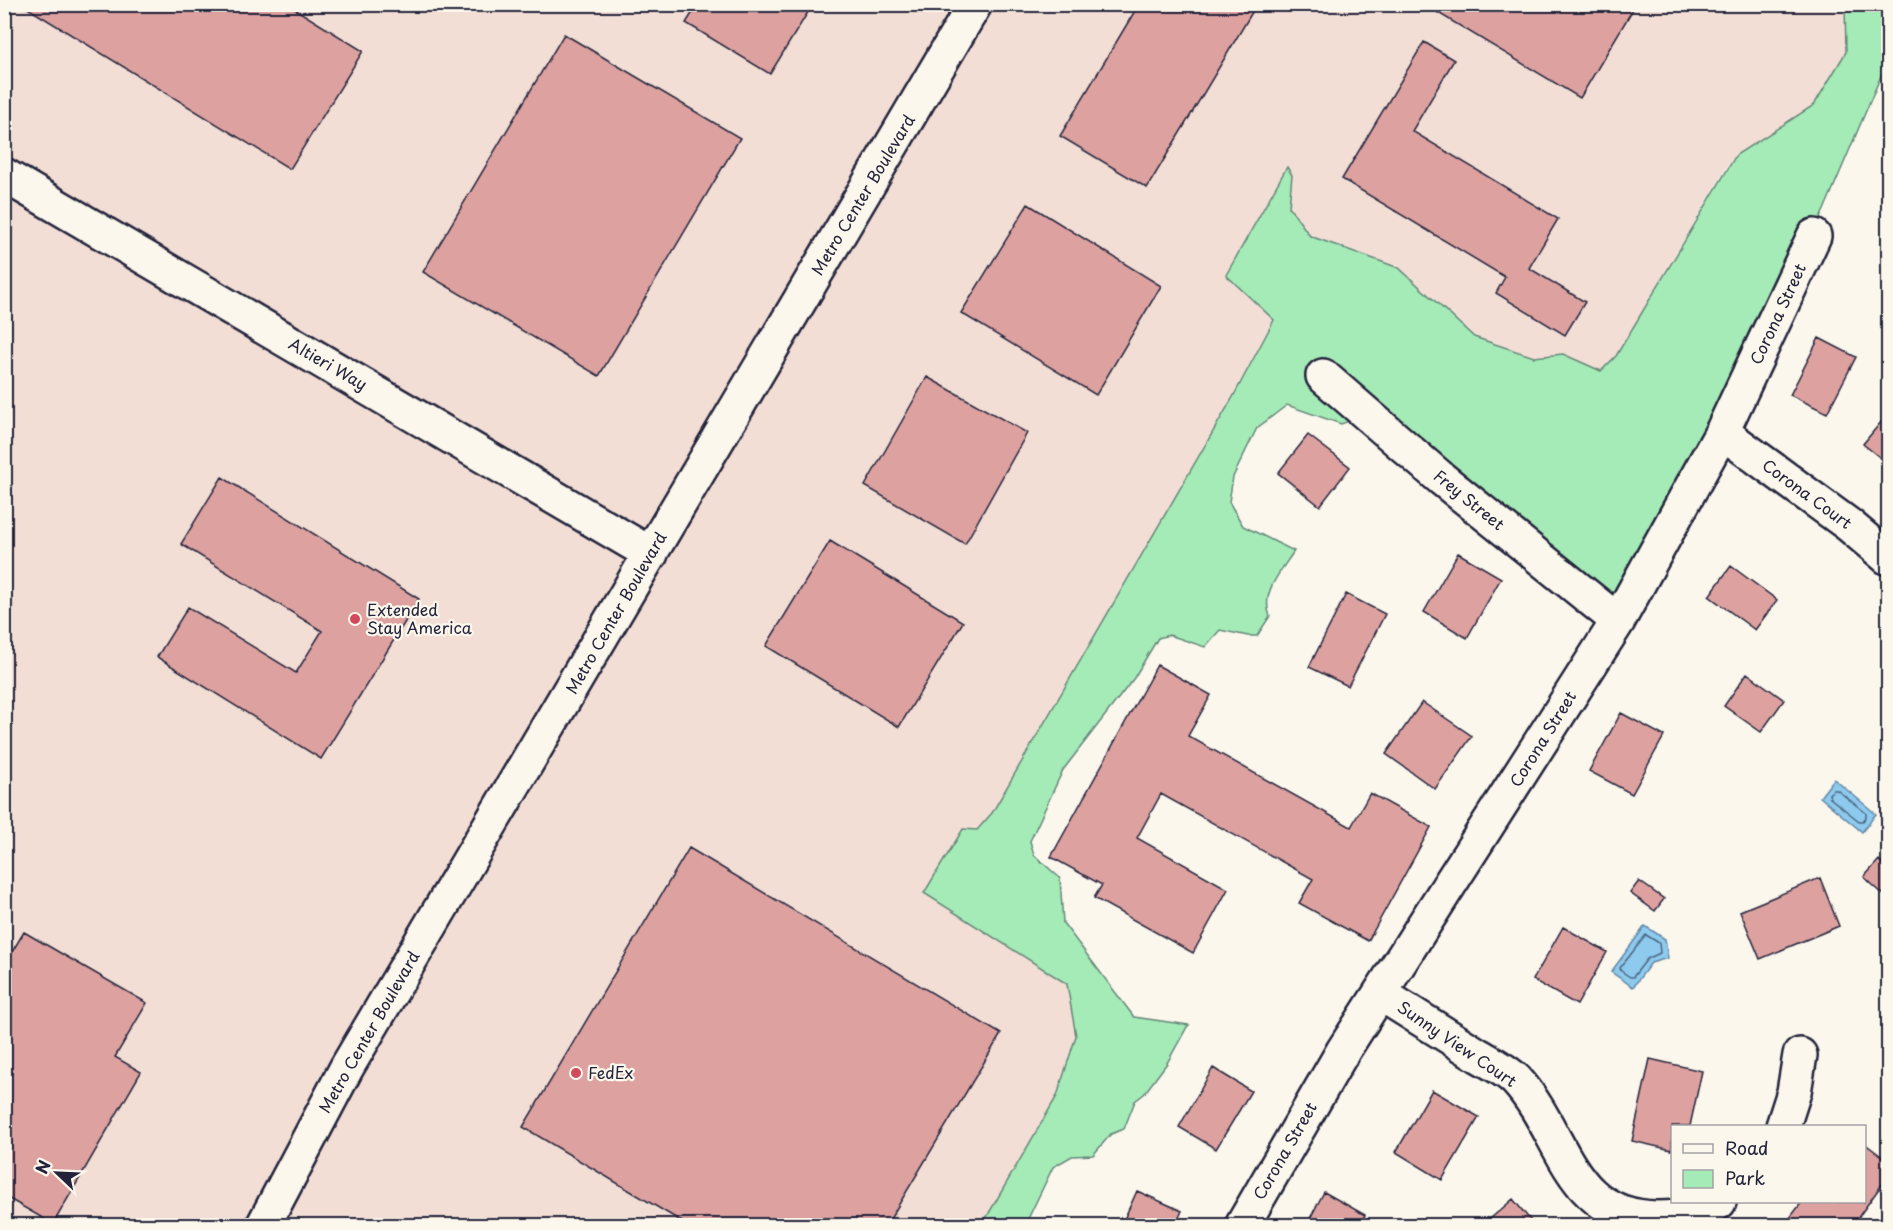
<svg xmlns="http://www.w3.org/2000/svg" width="1893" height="1230" font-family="'Playpen Sans',sans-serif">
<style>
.built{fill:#f2ded5}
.green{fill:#a5ebb7;stroke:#648679;stroke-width:1.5}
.water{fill:#8dcaed;stroke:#6287a6;stroke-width:1.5}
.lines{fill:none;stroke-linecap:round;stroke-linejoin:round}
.shore{stroke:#4d6582;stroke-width:1.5}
.building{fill:#dda2a0;stroke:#22223b;stroke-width:1.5}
.minor-casing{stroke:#22223b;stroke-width:38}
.minor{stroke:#fbf7ec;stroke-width:33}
.poi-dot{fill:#d1495b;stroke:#fbf7ec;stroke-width:2}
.labels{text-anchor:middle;stroke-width:4.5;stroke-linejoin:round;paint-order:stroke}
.street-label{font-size:16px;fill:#22223b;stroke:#fbf7ec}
.poi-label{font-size:16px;fill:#22223b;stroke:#fbf7ec;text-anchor:start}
</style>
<rect width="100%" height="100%" fill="#fbf7ec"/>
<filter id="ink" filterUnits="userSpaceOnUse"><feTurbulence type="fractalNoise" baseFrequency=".0167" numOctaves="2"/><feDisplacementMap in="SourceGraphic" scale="12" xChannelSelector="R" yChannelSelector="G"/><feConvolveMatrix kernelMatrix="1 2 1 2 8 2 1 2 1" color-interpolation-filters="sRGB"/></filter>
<g filter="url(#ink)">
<path class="built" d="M5 5H1845L1846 52 1814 105 1736 155 1728 165 1616 356 1605 367 1560 451 1274 319 1232 399 992 813 977 830 1078 982 1070 997 1076 1036 1057 1096 982 1225 5 1226Z"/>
<path class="green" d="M1845 5H1888V59L1824 210 1617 615 1363 416 1341 424 1287 405 1257 428 1233 477 1229 502 1243 526 1294 551C1282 570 1260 593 1270 616L1257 636H1248L1220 630 1205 647 1169 635 1158 638 1134 678 1063 770 1030 841 1034 855 1060 878 1063 923 1134 1017 1189 1025 1187 1027 1167 1063 1144 1094 1135 1101 1124 1129 1111 1134 1093 1155 1072 1156 1053 1167 1025 1225H982L1057 1096 1076 1036 1067 984 924 893 963 829 977 830 992 813 1232 399 1274 320 1226 275 1287 167 1292 175 1289 207 1310 236 1399 268 1474 337 1534 357 1563 354 1601 371 1616 356 1736 155 1814 105 1846 52Z"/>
<path class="water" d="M1834 779 1876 814 1862 832 1820 797Z
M1645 926 1665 939 1668 958 1651 963 1633 987 1611 972Z"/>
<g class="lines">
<path class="shore" d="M1833 790H1837L1866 813V817L1863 821H1859L1830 798 1829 794Z
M1646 935 1659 943 1660 953 1647 959 1633 977H1630L1621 971 1620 968Z"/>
</g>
<path class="building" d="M21 4H287L363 51 290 169Z
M698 4H813L770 74 686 23Z
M1139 4H1257L1147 188 1060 136Z
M1439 4H1636L1580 98 1435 11Z
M564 34 740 138 599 376 423 272Z
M1424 42 1454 60 1412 131 1558 219 1529 268 1585 302 1565 335 1496 293 1505 277 1342 179Z
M1028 204 1161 286 1096 395 961 313Z
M1819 338 1856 357 1827 413 1790 395Z
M927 377 1027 433 965 544 865 486Z
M1886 416 1888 418V464L1863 444Z
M1308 435 1350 467 1320 506 1278 473Z
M222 477 419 599 321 759 157 657 188 607 296 673 322 631 181 544Z
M830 541 963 622 899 727 766 646Z
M1458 553 1501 578 1467 638 1424 612Z
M1731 566 1777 600 1755 630 1709 596Z
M1346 594 1385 614 1348 686 1309 667Z
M1157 665 1211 695 1188 736 1351 827 1370 793 1431 827 1368 941 1299 903 1313 879 1161 794 1137 838 1228 889 1193 953 1094 898 1102 885 1051 857Z
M1747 673 1784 700 1761 732 1724 706Z
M1422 702 1472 736 1435 789 1386 754Z
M1621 713 1664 736 1632 794 1589 771Z
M689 848 1001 1034 886 1226H689L523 1127Z
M1879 860 1888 869V892L1885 896 1864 877Z
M1820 878 1839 926 1760 959 1740 911Z
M1639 881 1664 899 1655 911 1630 893Z
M1563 927 1607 952 1577 1005 1533 980Z
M24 932 147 1003 115 1057 141 1072 53 1224 4 1196V965Z
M1650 1059 1702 1071 1690 1126H1672V1150L1632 1141Z
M1213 1068 1251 1091 1216 1149 1179 1127Z
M1432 1090 1479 1117 1442 1180 1396 1152Z
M1864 1143 1888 1161V1176L1852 1226H1798L1789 1219 1802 1202H1864Z
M1137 1191 1182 1211 1175 1226H1121Z
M1324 1192 1365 1215 1359 1226H1306Z
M1513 1199 1535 1226H1482Z"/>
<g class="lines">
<g class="minor-casing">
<path id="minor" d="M4 175 651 554
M1323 376 1442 479 1618 621
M1722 432 1849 525 1888 558
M1381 994C1413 1014 1445 1034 1478 1055 1490 1062 1506 1070 1516 1080 1565 1133 1567 1218 1658 1218 1678 1218 1702 1214 1719 1202
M1783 1126 1794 1092 1800 1055
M263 1226 347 1067 975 4
M1242 1226 1343 1051 1618 621 1722 432 1814 236"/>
</g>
<use href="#minor" class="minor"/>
</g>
</g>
<g class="poi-dot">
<circle cx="355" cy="619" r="6"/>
<circle cx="576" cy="1073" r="6"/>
</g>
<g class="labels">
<g class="street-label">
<text transform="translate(863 195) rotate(-59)" y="6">Metro Center Boulevard</text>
<text transform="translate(1778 314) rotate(-65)" y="6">Corona Street</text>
<text transform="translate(328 364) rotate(30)" y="6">Altieri Way</text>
<text transform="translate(1807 494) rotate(36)" y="6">Corona Court</text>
<text transform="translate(1469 500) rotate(39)" y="6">Frey Street</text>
<text transform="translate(616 613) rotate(-60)" y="6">Metro Center Boulevard</text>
<text transform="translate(1543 739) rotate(-58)" y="6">Corona Street</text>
<text transform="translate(369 1032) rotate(-60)" y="6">Metro Center Boulevard</text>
<text transform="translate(1457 1044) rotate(34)" y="6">Sunny View Court</text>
<text transform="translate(1285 1151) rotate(-60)" y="6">Corona Street</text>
</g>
<g class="poi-label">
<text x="367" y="616">Extended<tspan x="367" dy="18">Stay America</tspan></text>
<text x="588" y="1079">FedEx</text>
</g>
</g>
<rect width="1893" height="1230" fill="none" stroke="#fbf7ec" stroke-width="24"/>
<rect x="12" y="12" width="1869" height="1206" fill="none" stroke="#22223b" stroke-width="2" filter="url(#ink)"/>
<rect x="1671" y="1125" width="195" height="78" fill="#fbf7ec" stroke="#a4a2a5" stroke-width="1.5"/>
<rect x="1683" y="1144" width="30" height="9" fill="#fbf7ec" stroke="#a4a2a5" stroke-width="1.5"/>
<text x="1725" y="1155" font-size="18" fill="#22223b">Road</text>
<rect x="1683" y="1170" width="30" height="18" fill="#a5ebb7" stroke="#a4a2a5" stroke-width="1.5"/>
<text x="1725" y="1185" font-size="18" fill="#22223b">Park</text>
<g transform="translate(57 1173) rotate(293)" stroke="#fbf7ec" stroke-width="4.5" paint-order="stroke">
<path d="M0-4.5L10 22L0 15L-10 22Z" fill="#22223b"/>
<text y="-9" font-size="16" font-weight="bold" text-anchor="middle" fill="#22223b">N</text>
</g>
</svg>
